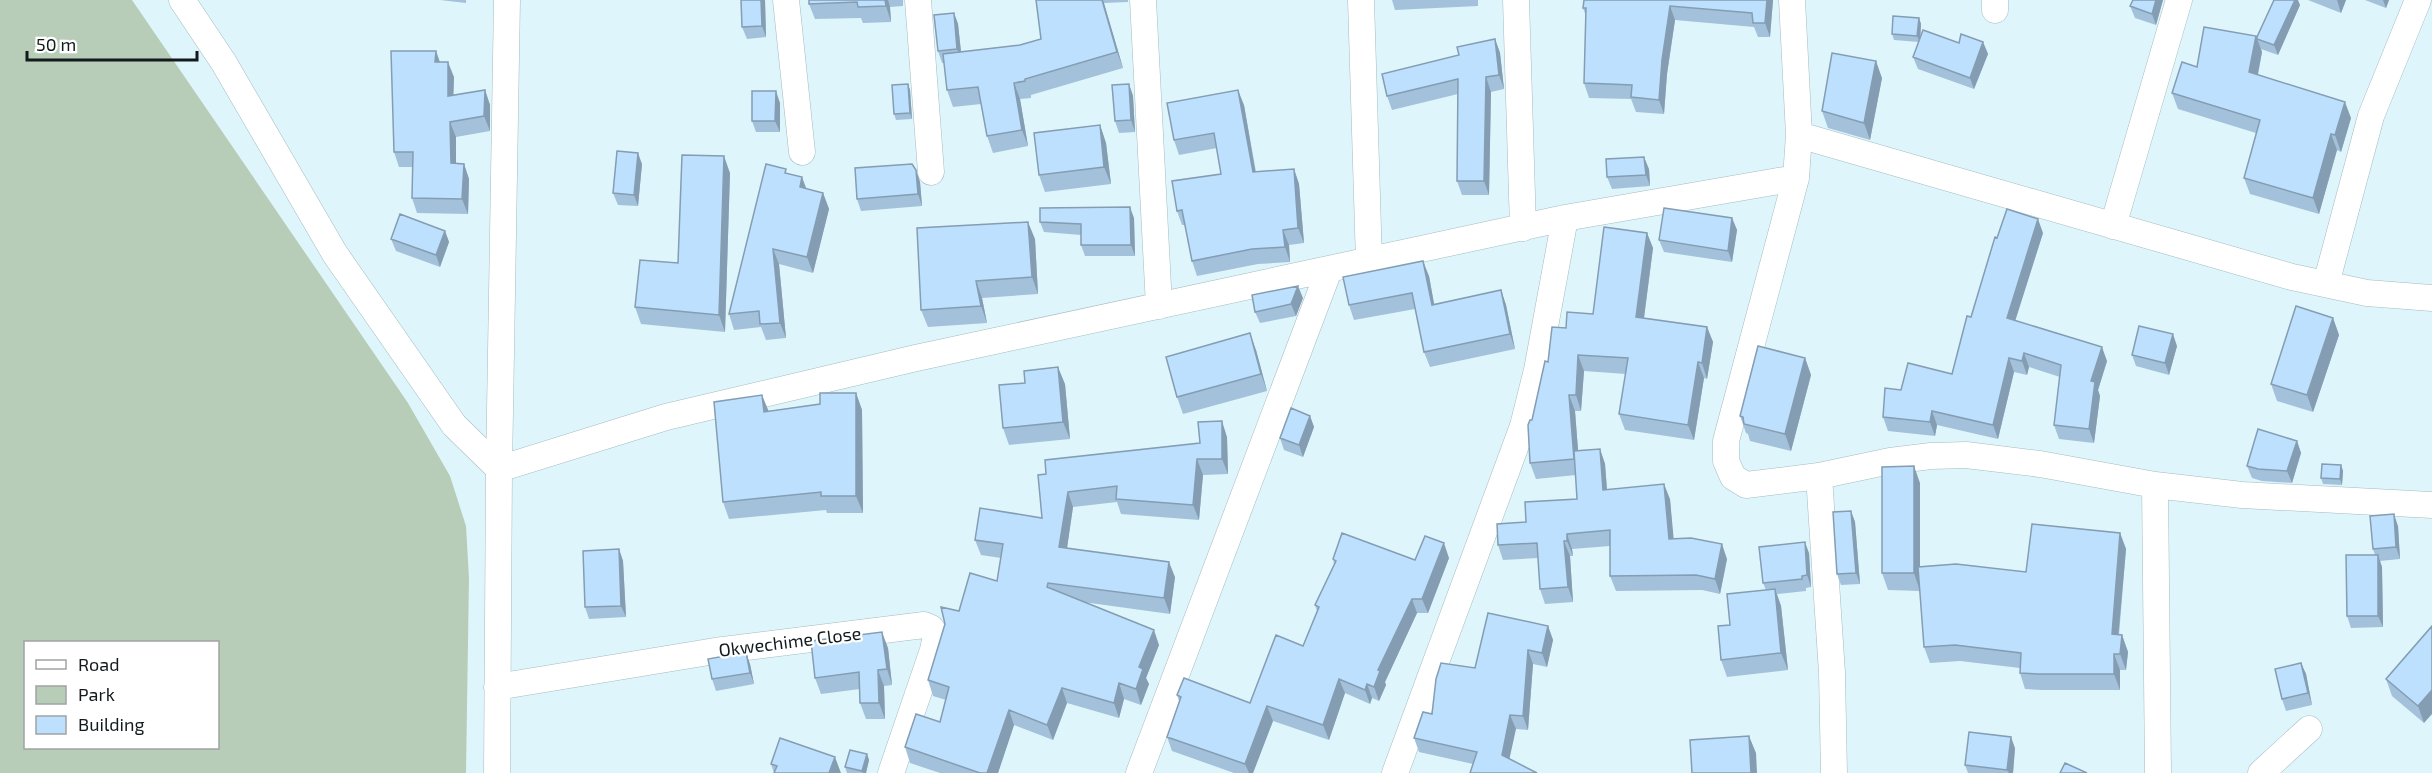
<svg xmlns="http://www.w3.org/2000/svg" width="2432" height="773" font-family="'Exo 2',sans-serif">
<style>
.green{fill:#b8cdb8;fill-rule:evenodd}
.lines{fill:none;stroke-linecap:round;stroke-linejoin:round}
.street-casing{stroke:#a4bbc0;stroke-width:27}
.street{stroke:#fff;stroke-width:26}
.wall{fill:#a3c1da}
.shaded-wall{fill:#849db2}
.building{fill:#bde0fe;stroke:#849db2;stroke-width:1.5}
.labels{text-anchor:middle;stroke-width:4.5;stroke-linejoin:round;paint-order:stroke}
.street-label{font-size:18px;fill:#121a1c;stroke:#fff}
</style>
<rect width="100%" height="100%" fill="#def6fb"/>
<path class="green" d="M0 0H132L408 403 450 476 466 526 469 578 466 773H0ZM26 642H218V748H26Z"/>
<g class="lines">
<g class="street-casing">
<path id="street" d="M182 0 224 63 335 254 454 425 499 469 497 773
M507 0 499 469 666 417 916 358 1565 218 1796 178
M786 0 802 152
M918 0 931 172
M1143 0 1159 306
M1361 0 1369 262
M1516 0 1523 228
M1792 0 1799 135 1796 178 1726 441V461L1733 477 1746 485 1819 476 1890 461 1931 456 1966 455 2040 464 2155 485 2242 495 2432 505
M1995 10V0
M1799 135 2292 277 2367 293 2432 298
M2113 226 2179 0
M2326 284 2371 116 2418 0
M1819 476 1832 673 1834 773
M2155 485 2158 773
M497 687 715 651 924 625 931 628 936 636 933 650 891 773
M1139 773 1329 270
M1395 773 1523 426 1537 370 1565 218
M2261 773 2309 729"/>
</g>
<use href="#street" class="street"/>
</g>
<path class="wall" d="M440 0H466V3Z
M741 0H765L766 37 747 39 742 27Z
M809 0H903V6L890 7 891 22 863 23 861 18 815 19 809 4Z
M1036 0H1128V2L1104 3 1123 68 1031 95V98L1020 99 1028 146 993 153 987 136 981 104 953 107 947 90 944 63H942L938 51 954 13 958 24 961 52 1020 45 1041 39Z
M1392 0H1478V6L1395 10Z
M1773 0 1770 37H1758L1754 27 1675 20 1667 74 1664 114 1636 112 1631 99 1589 98 1584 83 1586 16 1583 8Z
M2163 0 2156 25 2135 18 2130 6Z
M2308 0H2346L2341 13Z
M2365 0H2389L2386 8Z
M2300 5 2278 55 2261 49 2262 52 2258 75 2351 118 2341 152 2337 150 2319 214 2250 194 2244 178 2256 133 2178 109 2172 93 2197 67 2257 37Z
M1919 18 1921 24 1920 40 1959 43 1983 42 1988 54 1974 89 1918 69 1913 57 1919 42 1894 40 1892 34Z
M1495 39 1500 53 1504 89 1491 92 1489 195H1462L1457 181 1458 94 1392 110 1387 96 1459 55Z
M436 51 440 62 454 77 453 96 485 90 490 105V131L456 137V163L464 164 469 179 468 214 417 213 412 198 413 167H399L394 152Z
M1882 78 1870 140 1828 128 1822 111Z
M908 84 910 90 912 119 896 120 894 114Z
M1129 84 1133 96 1135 132 1119 133 1115 121Z
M780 103V132H756L752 121Z
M1244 105 1256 172 1294 169 1299 184 1304 243 1289 245 1290 262 1258 264 1197 276 1192 261 1185 225H1182L1177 211 1221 174 1217 148 1179 155 1174 140Z
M1100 125 1106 143 1111 184 1045 192 1039 175Z
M642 164 638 206 618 205 613 193Z
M1649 169 1650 186 1612 189 1607 177Z
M916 170 920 182 922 206 861 211 857 199Z
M730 173 725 332 641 324 635 307 678 263Z
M788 174 806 189 823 193 829 209 813 273 779 264 786 338 766 340 761 327 734 330 729 314Z
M1134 218 1135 256H1085L1081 245V235L1044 232 1040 222Z
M1732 218 1737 230 1732 262 1664 252 1659 240Z
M445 231 449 242 440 267 396 251 391 239Z
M1647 233 1653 248 1644 318 1707 327 1713 342 1707 379 1704 378 1694 440 1625 430 1619 414 1626 374 1584 371 1581 411H1575L1578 451 1600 449 1605 464 1607 489 1670 499 1673 539 1727 559 1720 594 1702 590 1616 591 1610 576V546L1572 549 1573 556H1570L1573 602 1545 604 1540 589 1538 558 1503 560 1498 545 1526 522 1577 499 1576 475 1536 479 1530 463 1532 420 1548 362 1566 328 1593 314Z
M2043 233 2015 320 2107 361 2098 390 2100 396 2094 443 2059 439 2054 425 2060 377 2029 367 2027 375 2014 372 1998 439 1937 425 1935 436 1888 431 1883 417 1952 374 1997 238Z
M1035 239 1038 294 982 298 987 323 928 327 921 310Z
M1429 276 1434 304 1501 290 1506 305 1515 349 1430 367 1424 352 1415 309 1354 320 1349 305Z
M1303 298 1296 316 1260 323 1255 312Z
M2333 318 2339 335 2313 412 2277 401 2271 384Z
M2177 346 2169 375 2136 366 2132 355Z
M1256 350 1267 391 1183 414 1177 397Z
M1805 358 1811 375 1791 451 1750 441 1748 434 1746 433 1740 416Z
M1025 383 1065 384 1070 439 1009 445 1003 428Z
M856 393 862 410 863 513H827L826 510 729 519 723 502 768 411 820 404Z
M1310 416 1314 427 1303 457 1284 450 1280 438Z
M1227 437 1228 474 1203 475 1199 520 1121 514 1117 502 1073 507 1067 548 1175 577 1170 614 1083 602 1159 645 1146 678 1149 684 1141 705 1124 699 1119 718 1067 703 1053 740 1014 725 998 773H940L910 763 905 747 940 722 946 700 933 696 928 680 959 611 997 581 1001 558 981 555 975 540 1042 518 1046 474 1200 443Z
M2297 441 2301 453 2292 483 2262 481 2252 478 2247 466Z
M2341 465 2343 471 2342 485 2323 484 2321 478Z
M1920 483V567L2026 572 2120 533 2126 549 2119 635H2122L2128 652 2126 670H2120V690H2043L2025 689 2020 673V668L1960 661 1930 663 1924 647 1920 591 1888 590 1882 573Z
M1851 511 1855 522 1860 584 1841 585 1837 574Z
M2398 526 2400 559 2380 561 2382 567 2383 627 2351 628 2347 616 2375 555 2373 549Z
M619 549 623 561 626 617 589 619 585 607Z
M1809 553 1811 587 1806 588V591L1777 594 1781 606 1788 670 1727 677 1721 660 1730 625 1766 590 1763 583Z
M1449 558 1428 613H1417L1385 682 1386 685 1379 701 1372 698 1370 704 1345 693 1329 740 1273 721 1253 773H1234L1172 751 1167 737 1179 701 1177 695 1250 703 1303 646 1317 611 1315 605 1334 564 1333 559 1415 560Z
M1548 626 1553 640 1547 667 1533 664 1528 730 1516 729 1473 764 1419 752 1414 738 1432 714 1475 668Z
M2432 626 2424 723 2392 696 2386 679Z
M888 648 892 685 884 686 885 719H866L860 703V689L821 694 815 678Z
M2301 663 2306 674 2312 705 2286 711 2282 699Z
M750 664 754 684 716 691 712 679Z
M2015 748 2013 773H1968L1965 765Z
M867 754 869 760 866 773H847L845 767Z
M771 764 841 773H774Z"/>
<path class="shaded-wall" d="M761 0H765L766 37 762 26Z
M885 0H888L890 7 891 22 886 6Z
M1102 0H1103L1123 68 1117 52Z
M1767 0H1773L1770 37 1765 23Z
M2156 0H2163L2156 25 2152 14Z
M2295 0H2298L2300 5 2278 55 2274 45Z
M2337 0H2346L2341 13Z
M2383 0H2389L2386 8Z
M1670 6 1675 20 1667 74 1664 114 1659 100 1662 60Z
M954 13 958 24 962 61 957 49Z
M1919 18 1921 24 1920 42 1917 36Z
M2256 36 2262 52 2255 88 2249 72Z
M1495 39 1500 53 1504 89 1499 75Z
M1983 42 1988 54 1974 89 1970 78Z
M436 51 441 66 435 62Z
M1876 61 1882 78 1870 140 1864 123Z
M448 62 454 77 453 111 448 96Z
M1486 77 1491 92 1489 195 1484 181Z
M1014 83 1020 99 1028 146 1022 130Z
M908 84 910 90 912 119 910 113Z
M1129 84 1133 96 1135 132 1131 120Z
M485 90 490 105V131L484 116Z
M1238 90 1244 105 1258 187 1253 172Z
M776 91 780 103V132L775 121Z
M2345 102 2351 118 2341 152 2335 135Z
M450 122 456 137V178L451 163Z
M1100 125 1106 143 1111 184 1104 167Z
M2331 134 2337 150 2319 214 2313 198Z
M638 153 642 164 638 206 634 195Z
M724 156 730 173 725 332 719 315Z
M1644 157 1649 169 1650 186 1646 175Z
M464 164 469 179 468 214 462 199Z
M1294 169 1299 184 1304 243 1298 228Z
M916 170 920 182 922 206 918 194Z
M802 177 808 193 800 187Z
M823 193 829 209 813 273 807 257Z
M1130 207 1134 218 1135 256 1131 245Z
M1732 218 1737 230 1732 262 1728 251Z
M2038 219 2043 233 2012 331 2007 318Z
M1028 222 1035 239 1038 294 1032 277Z
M1283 230 1289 245 1290 262 1285 247Z
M445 231 449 242 440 267 436 255Z
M1647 233 1653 248 1642 333 1636 317Z
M773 249 779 264 786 338 780 323Z
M1423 261 1429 276 1437 320 1432 305Z
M976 281 982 298 987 323 981 306Z
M1298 286 1303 298 1296 316 1291 304Z
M1501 290 1506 305 1515 349 1510 334Z
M2333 318 2339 335 2313 412 2307 395Z
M1707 327 1713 342 1707 379 1702 363Z
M1250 333 1256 350 1267 391 1261 374Z
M2173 334 2177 346 2169 375 2165 363Z
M2102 347 2107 361 2098 390 2100 396 2094 443 2089 429 2091 381Z
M2024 353 2029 367 2027 375 2022 361Z
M1578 355 1584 371 1581 411 1576 395Z
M1805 358 1811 375 1791 451 1785 434Z
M2009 358 2014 372 1998 439 1993 425Z
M1698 362 1704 378 1694 440 1688 425Z
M1058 367 1065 384 1070 439 1063 422Z
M856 393 862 410 863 513 856 496Z
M762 395 769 412H764Z
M1569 395 1575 411 1580 475 1574 459Z
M1932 411 1937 425 1935 436 1930 422Z
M1310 416 1314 427 1303 457 1299 445Z
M1222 421 1227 437 1228 474 1222 459Z
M2297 441 2301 453 2292 483 2287 471Z
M1600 449 1605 464 1608 504 1603 490Z
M1197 459 1203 475 1199 520 1193 505Z
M2341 465 2343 471 2342 485 2340 479Z
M1914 466 1920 483V591L1914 573Z
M1664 484 1670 499 1675 553 1669 539Z
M1068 492 1073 507 1065 562 1059 547Z
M1851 511 1855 522 1860 584 1856 573Z
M2394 514 2398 526 2400 559 2396 547Z
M2120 533 2126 549 2117 650 2112 634Z
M1567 534 1572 549 1573 556 1567 541Z
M1564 541 1570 556 1573 602 1568 587Z
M1805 542 1809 553 1811 587 1807 575Z
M1444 543 1449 558 1428 613 1422 599Z
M1722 544 1727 559 1720 594 1715 579Z
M619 549 623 561 626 617 621 606Z
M2378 555 2382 567 2383 627 2378 616Z
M1169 562 1175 577 1170 614 1164 598Z
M1775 589 1781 606 1788 670 1781 653Z
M1412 599 1417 613 1385 682 1386 685 1379 701 1374 687 1378 670Z
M1548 626 1553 640 1547 667 1542 653Z
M1154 630 1159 645 1146 678 1149 684 1141 705 1136 689 1139 667Z
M882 632 888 648 892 685 887 669Z
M2122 635 2128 652 2126 670 2120 654Z
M1528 650 1533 664 1528 730 1523 716Z
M746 652 750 664 754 684 750 673Z
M2114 654 2120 670V690L2114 674Z
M2301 663 2306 674 2312 705 2308 693Z
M878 670 884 686 885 719 879 703Z
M1339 679 1345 693 1329 740 1323 725Z
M1119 683 1124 699 1119 718 1114 703Z
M1367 684 1372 698 1370 704 1365 690Z
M1062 688 1067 703 1053 740 1047 725Z
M2432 690V714L2424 723 2418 706Z
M1267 706 1273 721 1253 773H1249L1245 764Z
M1009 710 1014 725 998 773H987Z
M1510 715 1516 729 1507 770 1502 755Z
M1749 736 1756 753 1757 773H1751Z
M2011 737 2015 748 2013 773H2009L2007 770Z
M867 754 869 760 866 773H863L862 771Z
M835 757 841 773H829Z"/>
<path class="building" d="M741 0H761L762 26 742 27Z
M809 0H885L886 6 858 7 857 2 809 4Z
M1036 0H1102L1117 52 1025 79V81L1014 83 1022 130 987 136 978 87 947 90 943 54 1020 45 1041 39Z
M1584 0H1767L1765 23H1753L1752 13 1670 6 1662 60 1659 100 1631 97 1632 85 1584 83 1586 8H1583Z
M2133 0H2156L2152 14 2130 6Z
M2274 0H2295L2274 45 2257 39V37Z
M954 13 957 49 938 51 934 15Z
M1893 16 1919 18 1917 36 1892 34Z
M2204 27 2256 36 2249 72 2345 102 2335 135 2331 134 2313 198 2244 178 2260 120 2172 93 2182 62 2197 67Z
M1923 30 1959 43 1961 34 1983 42 1970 78 1913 57Z
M1495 39 1499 75 1486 77 1484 181H1457L1458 79 1387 96 1382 74 1459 55 1457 47Z
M391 51H436L435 62H448V96L485 90 484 116 450 122 451 163 464 164 462 199 412 198 413 152H394Z
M1832 53 1876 61 1864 123 1822 111Z
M908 84 910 113 894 114 892 85Z
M1129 84 1131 120 1115 121 1112 85Z
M1238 90 1253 172 1294 169 1298 228 1283 230 1285 247 1252 249 1192 261 1182 210 1177 211 1172 181 1221 174 1214 133 1174 140 1167 103Z
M752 91H776L775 121H752Z
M1100 125 1104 167 1039 175 1034 133Z
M617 151 638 153 634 195 613 193Z
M682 155 724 156 719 315 635 307 640 260 678 263Z
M1644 157 1646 175 1607 177 1606 159Z
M766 164 786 169 785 173 802 177 800 187 823 193 807 257 773 249 780 323 760 324 759 311 729 314Z
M912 164 916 170 918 194 857 199 855 168Z
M1130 207 1131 245H1081V224L1040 222V208Z
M1664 208 1732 218 1728 251 1659 240Z
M2007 209 2038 219 2007 318 2102 347 2091 381 2095 382 2089 429 2054 425 2061 365 2024 353 2022 361 2009 358 1993 425 1932 411 1930 422 1883 417 1885 388 1901 390 1908 363 1952 374 1967 316 1971 317 1995 237 1997 238Z
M400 214 445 231 436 255 391 239Z
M1028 222 1032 277 976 281 981 306 921 310 917 228Z
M1604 227 1647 233 1636 317 1707 327 1702 363 1698 362 1688 425 1619 414 1628 358 1578 355 1576 395H1569L1574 459 1530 463 1528 425 1530 420H1532L1545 361 1548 362 1552 327 1566 328 1567 312 1593 314Z
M1423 261 1432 305 1501 290 1510 334 1424 352 1412 293 1349 305 1343 277Z
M1298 286 1291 304 1255 312 1252 295Z
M2296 306 2333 318 2307 395 2271 384Z
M2139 326 2173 334 2165 363 2132 355Z
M1250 333 1261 374 1177 397 1166 357Z
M1758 346 1805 358 1785 434 1744 424 1743 417 1740 416Z
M1058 367 1063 422 1003 428 999 385 1025 383 1024 371Z
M820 393H856V496H821V492L723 502 714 402 762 395 764 412 820 404Z
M1291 408 1310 416 1299 445 1280 438Z
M1222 421V459H1197L1193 505 1116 499 1117 486 1068 492 1059 547 1169 562 1164 598 1048 583 1047 587 1154 630 1139 667 1143 669 1136 689 1119 683 1114 703 1062 688 1047 725 1009 710 987 773H980L905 747 916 714 940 722 949 687 928 680 945 624 941 607 959 611 970 573 997 581 1003 544 975 540 980 508 1042 518 1038 475 1046 474 1045 460 1200 443 1198 422Z
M2258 429 2297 441 2287 471 2258 469 2247 466Z
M1600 449 1603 490 1664 484 1669 539 1691 538 1722 544 1715 579 1696 575 1610 576V530L1567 534V541H1564L1568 587 1540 589 1537 543 1498 545 1497 524 1526 522 1525 502 1577 499 1574 451Z
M2322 464 2341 465 2340 479 2321 478Z
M1914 466V573H1882V467Z
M1851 511 1856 573 1837 574 1833 512Z
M2394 514 2396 547 2373 549 2370 516Z
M2032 524 2120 533 2112 634 2122 635 2120 654H2114V674H2038L2020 673 2021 653 1955 645 1924 647 1918 567 1956 564 2026 572Z
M1342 533 1415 560 1425 536 1444 543 1422 599H1412L1378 670 1380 671 1374 687 1367 684 1365 690 1339 679 1323 725 1267 706 1245 764 1167 737 1181 697 1177 695 1184 678 1250 703 1276 635 1303 646 1319 607 1315 605 1336 561 1333 559Z
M1805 542 1807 575 1802 576V579L1763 583 1759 547Z
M619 549 621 606 585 607 583 551Z
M2346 555H2378V616H2347Z
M1775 589 1781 653 1721 660 1718 626 1730 625 1727 594Z
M1488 613 1548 626 1542 653 1528 650 1523 716 1510 715 1502 755 1537 773H1470L1477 752 1414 738 1423 712 1432 714 1436 679 1441 663 1475 668Z
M2432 626V690L2418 706 2386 679Z
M882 632 887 669 878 670 879 703H860L859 672 815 678 811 641Z
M746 652 750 673 712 679 708 659Z
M2301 663 2308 693 2282 699 2275 669Z
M1969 732 2011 737 2007 770 1965 765Z
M1749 736 1751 773H1692L1690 740Z
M780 738 835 757 829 773H774L777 766 771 764Z
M850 750 867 754 862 771 845 767Z
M2065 763 2087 773H2060Z"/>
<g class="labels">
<g class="street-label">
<text transform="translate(790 642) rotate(-7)" y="6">Okwechime Close</text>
</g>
</g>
<rect x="24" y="641" width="195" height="108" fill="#ffffff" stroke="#a0a3a4" stroke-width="1.5"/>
<rect x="36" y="660" width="30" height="9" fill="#ffffff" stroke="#a0a3a4" stroke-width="1.5"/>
<text x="78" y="671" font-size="18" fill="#121a1c">Road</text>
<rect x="36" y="686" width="30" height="18" fill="#b8cdb8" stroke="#a0a3a4" stroke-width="1.5"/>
<text x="78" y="701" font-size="18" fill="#121a1c">Park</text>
<rect x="36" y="716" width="30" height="18" fill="#bde0fe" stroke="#a0a3a4" stroke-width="1.5"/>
<text x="78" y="731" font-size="18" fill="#121a1c">Building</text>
<path d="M27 51v9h170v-9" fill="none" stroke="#121a1c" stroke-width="3"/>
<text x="36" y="51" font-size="18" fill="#121a1c" stroke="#ffffff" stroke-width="4.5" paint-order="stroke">50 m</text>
</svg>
